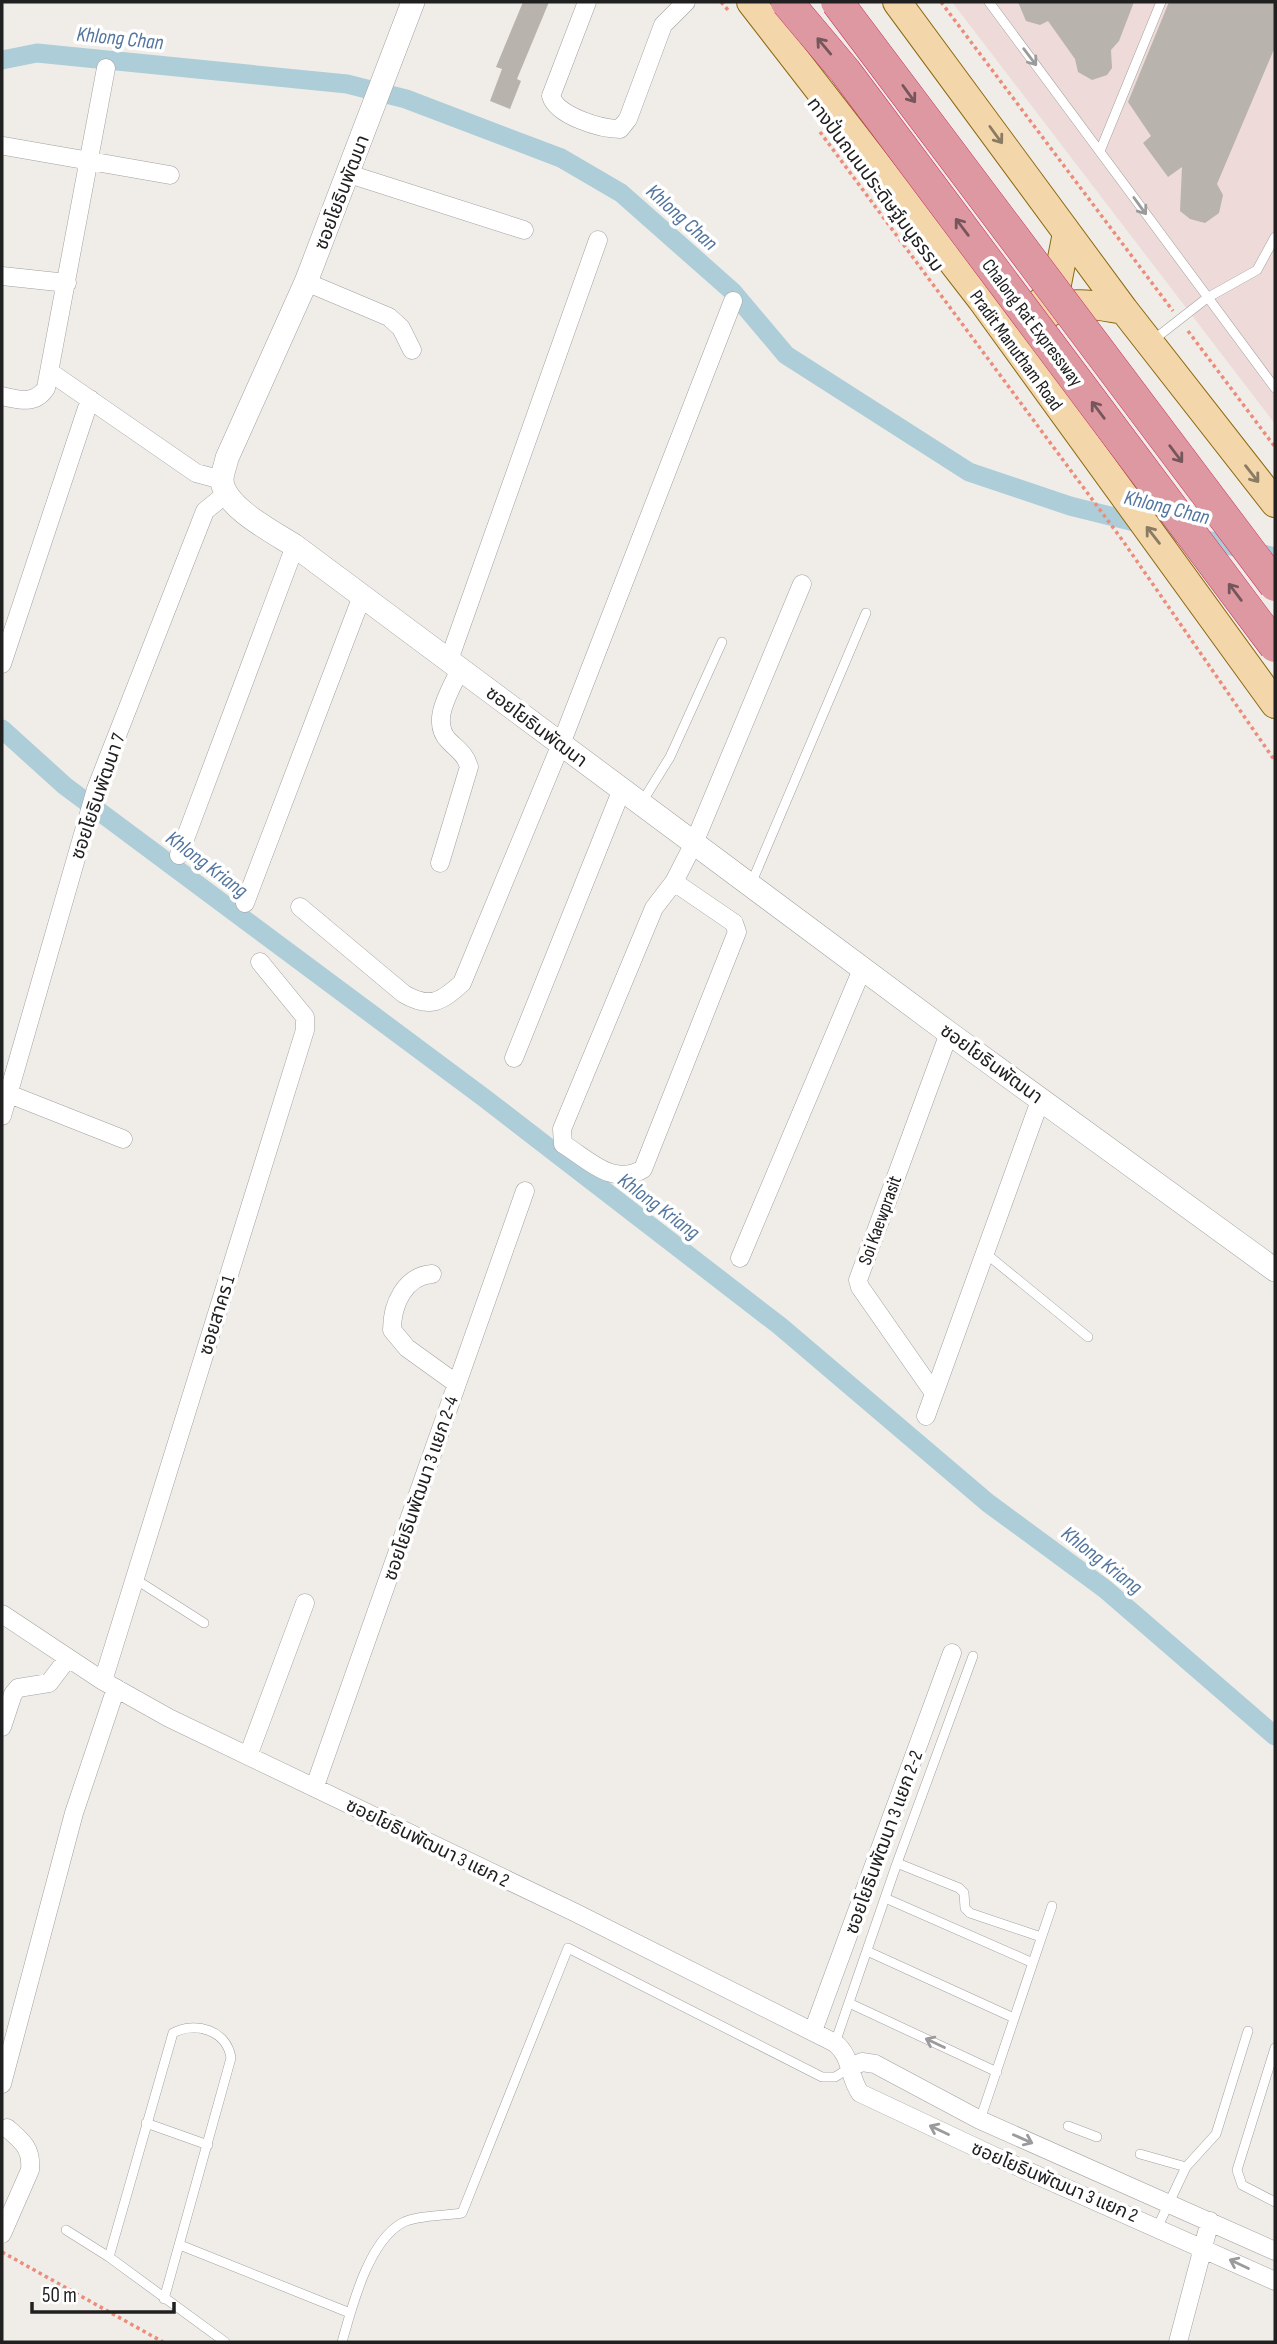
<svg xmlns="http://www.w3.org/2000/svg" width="1277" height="2344" font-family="'Sofia Sans Condensed','Noto Sans Thai',sans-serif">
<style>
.commercial{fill:#eedbd9}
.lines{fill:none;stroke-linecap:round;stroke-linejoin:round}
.canal{stroke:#adcdd8;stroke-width:19}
.building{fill:#b9b3ad}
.service-casing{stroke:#a1a1a1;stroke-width:10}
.minor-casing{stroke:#a1a1a1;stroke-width:19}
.tertiary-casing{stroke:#a1a1a1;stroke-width:24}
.primary-casing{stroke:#8c6910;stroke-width:30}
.path{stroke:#ec8d7c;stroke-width:3.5;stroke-dasharray:3.5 3.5;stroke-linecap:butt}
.service{stroke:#fff;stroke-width:9}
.minor{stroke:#fff;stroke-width:18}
.tertiary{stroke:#fff;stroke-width:23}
.primary{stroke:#f3d6a9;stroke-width:28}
.motorway-bridge-casing{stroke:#c93964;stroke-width:33;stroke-linecap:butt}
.motorway-bridge{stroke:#de98a2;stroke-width:32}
.oneway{stroke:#75565a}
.oneway2{stroke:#9b9b9b}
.oneway3{stroke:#8a7b64}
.labels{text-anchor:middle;stroke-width:7;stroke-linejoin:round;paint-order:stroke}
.street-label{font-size:19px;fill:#202020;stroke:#fff}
.water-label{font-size:21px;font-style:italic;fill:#53759f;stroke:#fff}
</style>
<rect width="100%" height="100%" fill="#f0ede8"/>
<path class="commercial" d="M952 2H1275V424Z"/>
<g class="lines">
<path class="canal" d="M2 60 37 53 347 84 406 99 561 158 621 193 732 291 786 355 969 472 1070 506 1275 557
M2 729 65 786 483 1097 780 1326 988 1503 1105 1589 1275 1736"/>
</g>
<path class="building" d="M523 2H549L517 79 521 81 510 109 490 101 502 69 496 67Z
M1018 2H1134L1119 41 1111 50 1112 68 1107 75 1092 80 1078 72 1075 59 1048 21 1040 25 1026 21Z
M1169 2H1275V47L1217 184 1223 195 1219 213 1205 223 1190 219 1180 211 1182 167 1168 177 1143 143 1151 136 1128 102Z"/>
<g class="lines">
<g class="service-casing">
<path id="service" d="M989 2 1275 388
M1100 151 1161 2
M1152 341 1207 298 1257 270 1275 237
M642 802 670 757 722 642
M751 884 866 613
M984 1252 1088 1337
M135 1579 204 1623
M973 1656 897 1863 959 1888 964 1893 965 1908 970 1913 1041 1937
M885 1898 1033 1963
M867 1951 1014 2018
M849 2003 997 2072
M835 2043 897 1863
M1275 2048 1237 2170 1242 2185 1275 2202
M980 2120 1052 1906
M146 2123 208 2145
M1068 2126 1097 2137
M1140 2154 1186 2167
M1158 2226 1186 2167 1216 2134 1248 2031
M66 2230 109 2257 225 2342
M180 2245 350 2313
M109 2257 173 2033C195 2021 227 2030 231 2058L164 2299
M342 2342C352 2307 368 2242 402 2223 417 2215 445 2216 462 2213L568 1948 822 2077H835L851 2067"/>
</g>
<g class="minor-casing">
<path id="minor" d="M587 2 551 96C557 116 601 129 620 129L628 119 663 25 686 2
M4 146 170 175
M349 174 524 230
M2 276 67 283
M306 282 389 317 401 328 412 350
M50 372 196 473 222 480
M2 396C19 400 35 405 46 388L106 68
M449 660 598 240
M2 664 90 399
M179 855 295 546
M440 863 469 767C466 755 458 750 449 741 429 721 451 690 460 669
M674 882 734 923 737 932 643 1169C613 1187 589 1160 563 1144L562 1129 654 908 674 882 694 843 802 584
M245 903 362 596
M300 907 404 994C430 1009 441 1002 462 983L561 744 733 301
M514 1058 622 789
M9 1094 123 1139
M2 1116 96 789 205 511 227 493
M740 1258 863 967
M432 1274C405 1276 392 1304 392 1330L407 1348 457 1384
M934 1393 860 1287 858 1280 949 1033
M926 1416 1041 1098
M2 1614 103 1681 169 1718 574 1912 835 2043C852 2057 848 2075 860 2093L994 2156 1275 2281
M103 1681 305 1030V1017L260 962
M2 1727 13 1694 18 1688 49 1683 68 1658
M248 1756 305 1603
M315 1786 525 1191
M813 2031 952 1653
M851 2067 862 2062 875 2064 980 2120 1275 2251
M2 2084 74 1813 116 1688
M2 2234 30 2170C32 2148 22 2141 7 2128
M1178 2342 1210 2221"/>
</g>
<g class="tertiary-casing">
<path id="tertiary" d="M413 2 306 282 227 458C226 464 222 473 222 480 223 507 275 533 295 546L949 1033 1275 1270"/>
</g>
<g class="primary-casing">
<path id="primary" d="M751 2 982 300 1275 704
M897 2 1124 310 1275 503
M1041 302 1056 289 1067 233
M1029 346C1028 335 1034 323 1043 317 1068 297 1094 305 1124 310"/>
</g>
<path class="path" d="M721 2 729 11
M941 2 1173 311
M820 132 1123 541 1275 761
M1188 331 1275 447
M2 2252 163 2342"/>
<use href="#service" class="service"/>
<use href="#minor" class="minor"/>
<use href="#tertiary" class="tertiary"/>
<use href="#primary" class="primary"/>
<g class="motorway-bridge-casing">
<path id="motorway-bridge" d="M787 2 845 71 1275 646
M837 2 1275 585"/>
</g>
<use href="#motorway-bridge" class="motorway-bridge"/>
</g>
<defs><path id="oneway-shaft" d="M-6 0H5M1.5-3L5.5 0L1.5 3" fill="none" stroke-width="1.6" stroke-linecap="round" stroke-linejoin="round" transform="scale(1.75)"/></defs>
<g class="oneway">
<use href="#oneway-shaft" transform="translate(824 46) rotate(-130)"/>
<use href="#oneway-shaft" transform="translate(909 94) rotate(54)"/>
<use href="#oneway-shaft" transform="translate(962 227) rotate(-127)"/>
<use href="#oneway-shaft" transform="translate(1098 410) rotate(-127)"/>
<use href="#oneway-shaft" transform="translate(1176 454) rotate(53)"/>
<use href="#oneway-shaft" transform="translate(1235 592) rotate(-127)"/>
</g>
<g class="oneway2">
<use href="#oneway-shaft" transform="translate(1030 57) rotate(53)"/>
<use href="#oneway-shaft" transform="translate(1140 206) rotate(54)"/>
<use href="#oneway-shaft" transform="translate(935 2043) rotate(-155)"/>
<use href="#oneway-shaft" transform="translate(939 2130) rotate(-155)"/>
<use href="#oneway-shaft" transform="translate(1023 2139) rotate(24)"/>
<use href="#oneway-shaft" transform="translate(1239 2264) rotate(-155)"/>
</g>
<g class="oneway3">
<use href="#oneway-shaft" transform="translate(996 135) rotate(54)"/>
<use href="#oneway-shaft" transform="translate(1252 474) rotate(52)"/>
<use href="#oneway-shaft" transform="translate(1153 535) rotate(-128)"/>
</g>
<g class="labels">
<g class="street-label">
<text transform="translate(876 184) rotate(53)" y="7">ทางปั่นถนนประดิษฐ์มนูธรรม</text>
<text transform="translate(341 192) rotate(-69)" y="7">ซอยโยธินพัฒนา</text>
<text transform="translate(1033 322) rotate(53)" y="7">Chalong Rat Expressway</text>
<text transform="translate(1017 350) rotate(54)" y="7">Pradit Manutham Road</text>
<text transform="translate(537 726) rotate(37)" y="7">ซอยโยธินพัฒนา</text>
<text transform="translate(97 796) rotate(-71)" y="7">ซอยโยธินพัฒนา 7</text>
<text transform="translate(992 1063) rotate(36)" y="7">ซอยโยธินพัฒนา</text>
<text transform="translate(879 1220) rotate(-70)" y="7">Soi Kaewprasit</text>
<text transform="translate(216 1315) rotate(-73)" y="7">ซอยสาคร 1</text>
<text transform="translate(420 1488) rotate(-71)" y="7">ซอยโยธินพัฒนา 3 แยก 2-4</text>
<text transform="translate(428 1842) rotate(26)" y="7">ซอยโยธินพัฒนา 3 แยก 2</text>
<text transform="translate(883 1842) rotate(-70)" y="7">ซอยโยธินพัฒนา 3 แยก 2-2</text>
<text transform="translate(1055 2181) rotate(23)" y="7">ซอยโยธินพัฒนา 3 แยก 2</text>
</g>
<g class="water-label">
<text transform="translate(120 38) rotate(6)" y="7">Khlong Chan</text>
<text transform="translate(682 217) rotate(42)" y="7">Khlong Chan</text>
<text transform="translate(1167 507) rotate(14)" y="7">Khlong Chan</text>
<text transform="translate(207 864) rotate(37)" y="7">Khlong Kriang</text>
<text transform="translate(659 1206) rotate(37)" y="7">Khlong Kriang</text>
<text transform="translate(1102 1560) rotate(38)" y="7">Khlong Kriang</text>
</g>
</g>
<rect width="1277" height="2344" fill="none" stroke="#202020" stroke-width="7"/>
<path d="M32 2302v10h142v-10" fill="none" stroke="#202020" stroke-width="3.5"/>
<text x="42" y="2302" font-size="21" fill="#202020" stroke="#ffffff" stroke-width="5" paint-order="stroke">50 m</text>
</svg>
